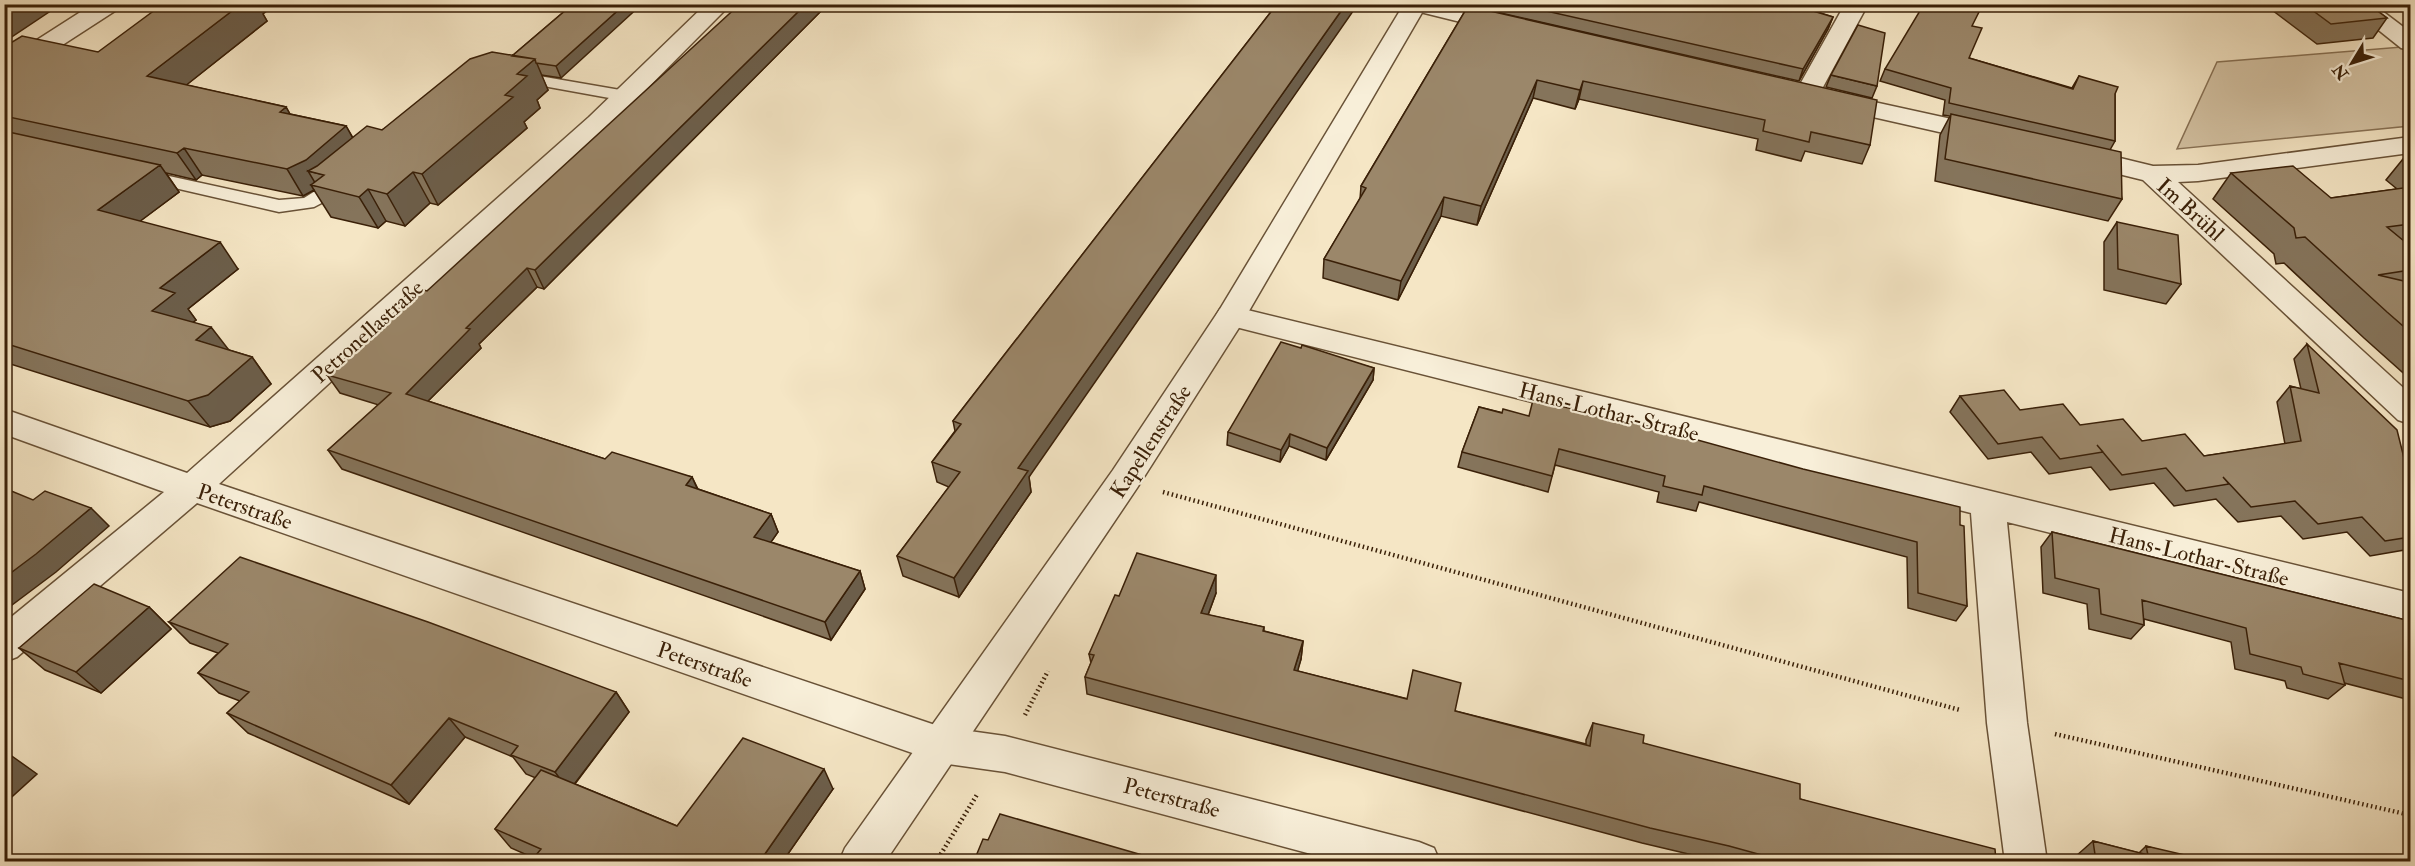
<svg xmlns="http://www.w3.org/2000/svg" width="2415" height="866" font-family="'IM FELL Double Pica',serif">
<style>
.green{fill:#d5c4a5;stroke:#887256;stroke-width:1.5}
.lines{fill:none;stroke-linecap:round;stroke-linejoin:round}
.service-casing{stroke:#695237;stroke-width:3}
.minor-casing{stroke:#695237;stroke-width:3}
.tertiary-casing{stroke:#695237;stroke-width:3}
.path{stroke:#3a2008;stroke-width:4.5;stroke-dasharray:1.5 3;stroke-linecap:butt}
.service{fill:#f8efd9;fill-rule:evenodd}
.minor{fill:#f8efd9;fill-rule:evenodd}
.tertiary{fill:#f8efd9;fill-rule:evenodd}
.wall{fill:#85745b;stroke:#3a2008;stroke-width:1.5}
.shaded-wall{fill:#6c5e4a;stroke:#3a2008;stroke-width:1.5}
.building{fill:#9b876a;stroke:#3a2008;stroke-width:1.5}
.labels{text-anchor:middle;stroke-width:4.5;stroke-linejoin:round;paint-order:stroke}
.street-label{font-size:22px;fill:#3a2008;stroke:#f8efd9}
</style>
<rect width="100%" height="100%" fill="#f5e6c5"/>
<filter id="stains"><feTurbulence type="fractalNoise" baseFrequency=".00333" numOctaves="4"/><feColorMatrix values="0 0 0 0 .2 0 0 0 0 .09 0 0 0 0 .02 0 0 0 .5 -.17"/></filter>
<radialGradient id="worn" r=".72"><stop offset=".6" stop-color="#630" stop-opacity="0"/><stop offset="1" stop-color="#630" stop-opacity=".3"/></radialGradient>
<path class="green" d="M2402 47 2410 53V126L2177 149 2217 62Z"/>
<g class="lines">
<g class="service-casing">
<path id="service" d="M516 72 626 91 634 96 626 101 510 80 508 77Z
M146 171 279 200 304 198 336 178H348L351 182 335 196 314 207 279 212 140 180 137 176 140 172Z"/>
</g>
<g class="minor-casing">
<path id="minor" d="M93 4H121L118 9 13 77 4 79V61Z
M706 4H731L607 129 219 484 941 727 1005 736 1419 842 1434 848 1440 862H1341L1005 772 941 763 197 503 17 657 4 662V623L164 492 4 434V409L187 473 589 117Z
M1405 4H1447L1513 21 1517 26 1513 31 1505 33 1408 9Z
M1845 4H1868L1816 100 1807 103 1798 100 1794 95Z
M2346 4H2373L2410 32V50L2401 48Z
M1833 93 1988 127 1997 129 2001 135 1997 141 1988 143 1824 106 1820 101 1824 96Z
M2410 137V153L2198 181 2178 182 2410 394V424L2398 420 2143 180 2070 162 2066 156 2070 150 2079 148 2153 166 2198 165Z
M1231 306 2410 593V623L2007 522 2027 723 2047 862H2005L1987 723 1971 513 1220 323 1216 316 1220 309Z"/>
</g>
<g class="tertiary-casing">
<path id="tertiary" d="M1404 4H1427L1242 323 1137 488 885 862H839L845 848 1113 470 1220 309Z"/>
</g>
<path class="path" d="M1163 492 1960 710
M1025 715 1048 671
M2055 734 2410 815
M936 862 978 793"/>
<use href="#service" class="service"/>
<use href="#minor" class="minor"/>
<use href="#tertiary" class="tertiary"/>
</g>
<path class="wall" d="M573 4 561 78 541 75 548 90 537 100 540 108 524 122 527 128 438 205 430 203 405 226 386 221 378 228 331 217 314 190 303 196 202 175 196 180 166 173 179 192 140 221 238 269 188 309 196 320 192 322 229 350 252 357 271 384 230 421 210 427 4 362V47L98 52 263 14 267 21 186 85 286 107 290 114 346 126 353 138 382 130 512 56Z
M828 4 544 289 537 287 479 344 481 348 428 401 605 459 692 477 698 489 771 514 778 532 771 542 860 571 865 589 831 640 342 469 328 450 379 405 340 393 327 375 427 291Z
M1277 4 1029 477 1031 492 959 597 903 576 897 556 949 487 937 482 932 462 955 431 953 421Z
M1475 4H1792L1833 17 1828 29 1799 81 1474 7Z
M2264 4H2368L2387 18 2373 38 2317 44Z
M1468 6 1870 145 1862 164 1805 151 1801 161 1756 150 1758 139 1579 99 1575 109 1533 98 1477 225 1441 216 1398 300 1323 278 1324 259 1360 199 1361 186Z
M1972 26 1969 58 2072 88 2079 76 2115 94V141L2110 150 2122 199 2108 221 1935 181 1940 135 1950 116 1943 115 1945 100 1880 81 1885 69Z
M1831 75 1877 86 1872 98 1826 87Z
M2407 154H2410V379L2364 338 2284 263 2276 264 2274 254 2213 199 2231 173 2331 198 2397 189 2386 180Z
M2117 222 2181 284 2166 304 2104 290V242Z
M2307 344 2410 482V549L2370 556 2347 532 2303 539 2281 516 2238 522 2216 499 2174 506 2154 483 2110 490 2091 467 2049 474 2031 452 1988 459 1950 412 1960 396 2204 456 2285 444 2277 402 2290 386 2301 389 2294 359Z
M1301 348 1374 368 1373 380 1326 460 1289 446 1280 462 1227 445 1228 432Z
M1479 407 1960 525 1967 606 1956 621 1908 608 1907 557 1699 502 1696 511 1657 502 1659 492 1555 465 1548 492 1458 467 1462 452Z
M2052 532 2410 621V700L2344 683 2345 685 2328 699 2287 688 2285 681 2235 669 2231 642 2144 619V625L2131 639 2089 629 2087 604 2043 593 2041 547Z
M1216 593 1208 615 1264 627V631L1303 641 1301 659 1297 671 1586 744V740L1593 723 1643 743 1800 799 1996 861H1718L1642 843 1087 694 1085 677 1091 663 1089 654 1119 596Z
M149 607 171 629 101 693 45 670 19 648Z
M169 622 616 692 629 712 575 784 677 826 833 789 783 861H531L534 858 511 848 495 829 536 778 526 774 513 757 465 737 409 804 248 733 227 713 240 701 219 693 198 673 218 653 190 643Z
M2093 841 2139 853 2146 846 2198 861H2076V856Z"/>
<path class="shaded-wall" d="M4 4H61L4 42Z
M241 4H276L263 14 267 21 165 102 147 76Z
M625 4H642L561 78 556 66Z
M806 4H828L544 289 535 270Z
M1346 4H1358L1029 477 1031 492 959 597 954 578 1018 468Z
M1833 17 1828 29 1799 81 1803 69Z
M535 59 548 90 537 100 540 108 524 122 527 128 438 205 422 174 505 95 517 74Z
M1537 80 1533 98 1477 225 1481 206Z
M1583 81 1579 99 1575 109 1580 90Z
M286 107 301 134 280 112Z
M346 126 361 153 324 175 308 171 317 186 311 185 314 190 303 196 287 169Z
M184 148 202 175 196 180 177 153Z
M160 165 179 192 119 237 98 210Z
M413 172 430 203 405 226 387 194Z
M368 189 386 221 378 228 359 197Z
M1444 197 1441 216 1398 300 1401 281Z
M220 242 238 269 188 309 196 320 173 338 152 311 160 288Z
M527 268 537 287 479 344 481 348 417 412 406 394 466 328Z
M211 327 232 354 196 340Z
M252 357 271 384 230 421 210 427 188 401Z
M1374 368 1373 380 1326 460 1327 448Z
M1290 434 1289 446 1280 462 1281 450Z
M692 477 700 495 686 485Z
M91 508 109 526 56 572 4 611V578Z
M771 514 778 532 762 555 754 537Z
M860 571 865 589 831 640 825 622Z
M1216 575V593L1202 631 1201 613Z
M149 607 171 629 101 693 76 672Z
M1303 641 1301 659 1293 688 1294 670Z
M616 692 629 712 569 791 555 772Z
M449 718 465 737 409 804 391 785Z
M9 754 37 774 4 804V758Z
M824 769 833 789 783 861H760Z"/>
<path class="building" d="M163 4H241L147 76 286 107 280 112 346 126 306 160 287 169 184 148 177 153 4 116V69L8 67 4 66V47L22 36 98 52Z
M573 4H625L556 66 536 63 535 59 512 56Z
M740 4H806L535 270 527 268 466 328 470 329 406 394 605 459 612 452 692 477 686 485 771 514 754 537 860 571 825 622 328 450 391 393 327 375 420 289 427 291Z
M1277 4H1346L1018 468 1028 471 954 578 897 556 960 472 932 462 961 424 953 421Z
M1515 4H1790L1833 17 1803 69Z
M1924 4H1983L1972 26 1982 28 1969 58 2073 89 2079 76 2118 87 2115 94V141L1949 103 1951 88 1885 69Z
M2304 4H2368L2387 18 2331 24Z
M1468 6 1877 100 1870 145 1811 132 1809 142 1763 131 1765 120 1583 81 1580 90 1537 80 1481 206 1444 197 1401 281 1324 259 1366 188 1361 186Z
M1858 25 1885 33 1877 86 1831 75Z
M492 52 535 59 517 74 527 76 505 95 513 97 422 174 413 172 387 194 368 189 359 197 311 185 324 175 308 171 317 166 367 126 382 130 470 59Z
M1951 114 2121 152 2122 199 1945 159Z
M4 131 160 165 98 210 220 242 160 288 175 293 152 311 211 327 196 340 252 357 208 395 188 401 4 343Z
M2293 166 2331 198 2410 187V224L2387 227 2410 246V270L2378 275 2408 282 2410 284V332L2387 312 2305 237 2296 238 2294 228 2231 173Z
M2117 222 2178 235 2181 284 2118 269Z
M1281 342 1301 348 1302 345 1374 368 1327 448 1290 434 1281 450 1228 432Z
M2307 344 2397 430 2410 482V537L2385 541 2362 517 2318 524 2295 501 2251 507 2223 477 2229 484 2186 491 2166 468 2122 475 2097 445 2103 452 2060 459 2042 437 1998 444 1960 396 2004 390 2020 410 2063 404 2080 425 2123 419 2142 441 2185 434 2204 456 2301 441 2290 386 2319 393Z
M1533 400 1636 423 1803 469 1960 507V525L1964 526 1967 606 1918 593 1917 542 1704 486 1702 495 1663 486 1665 476 1559 449 1552 476 1462 452 1479 407 1502 413 1503 409 1529 416Z
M4 488 33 500 45 491 91 508 36 554 4 578Z
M2052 532 2410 621V681L2339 663 2345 685 2303 674 2301 667 2250 654 2246 628 2142 600 2144 625 2101 614 2099 589 2055 578Z
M1137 553 1216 575 1201 613 1264 627 1263 631 1303 641 1294 670 1407 699 1413 670 1461 683 1455 711 1590 746 1593 723 1644 735 1643 743 1800 784V799L1995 849 1996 861H1784L1729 846 1650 828 1085 677 1094 655 1089 654 1115 595 1119 596Z
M240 557 428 622 616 692 555 772 511 755 518 746 449 718 391 785 227 713 249 692 198 673 228 644 169 622Z
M94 584 149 607 76 672 19 648Z
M743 738 824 769 760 861H531L541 849 495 829 541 770 677 826Z
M4 752 9 754 4 758Z
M1000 814 1163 861H974L983 839 988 840Z
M2093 841 2148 855 2146 846 2198 858V861H2096Z"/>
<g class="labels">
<g class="street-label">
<text transform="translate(2191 209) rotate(42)" y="8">Im Brühl</text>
<text transform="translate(367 331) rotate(-42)" y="8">Petronellastraße</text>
<text transform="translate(1609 411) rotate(14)" y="8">Hans-Lothar-Straße</text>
<text transform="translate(1150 441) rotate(-57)" y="8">Kapellenstraße</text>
<text transform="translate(245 506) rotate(19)" y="8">Peterstraße</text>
<text transform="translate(2199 556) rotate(14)" y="8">Hans-Lothar-Straße</text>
<text transform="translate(705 664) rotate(19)" y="8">Peterstraße</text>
<text transform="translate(1172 797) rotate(15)" y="8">Peterstraße</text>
</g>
</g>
<rect width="2415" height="866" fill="none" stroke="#f5e6c5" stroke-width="24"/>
<rect x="6" y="6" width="2403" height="854" fill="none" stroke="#3a2008" stroke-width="3"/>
<rect x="12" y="12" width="2391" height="842" fill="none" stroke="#3a2008" stroke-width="1.5"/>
<g transform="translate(2352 63) rotate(232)" stroke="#f8efd9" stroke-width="4.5" paint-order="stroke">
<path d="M0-4.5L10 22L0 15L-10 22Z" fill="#3a2008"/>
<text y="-9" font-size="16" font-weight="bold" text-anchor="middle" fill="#3a2008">N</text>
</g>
<rect width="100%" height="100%" filter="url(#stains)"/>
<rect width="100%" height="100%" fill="url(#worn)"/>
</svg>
